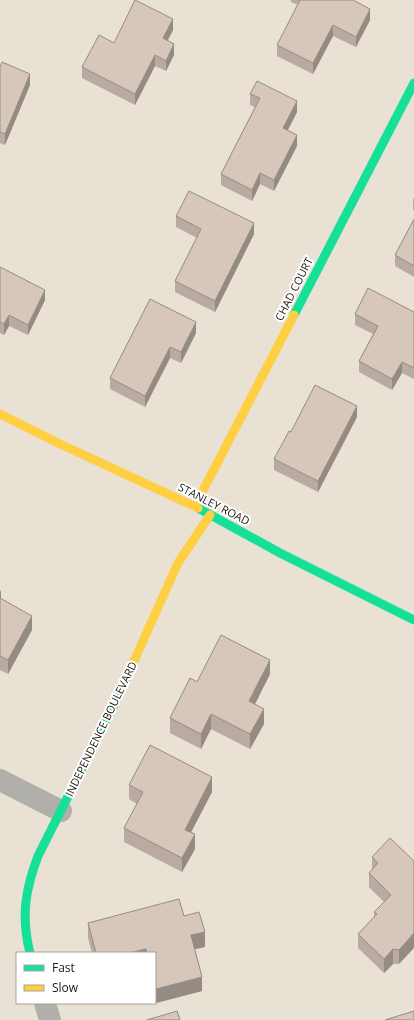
<svg xmlns="http://www.w3.org/2000/svg" width="414" height="1020" font-family="'Open Sans',sans-serif">
<style>
.lines{fill:none;stroke-linecap:round;stroke-linejoin:round}
.street{stroke:#b0afaa;stroke-width:22}
.fast{stroke:#16e098;stroke-width:9}
.slow{stroke:#ffcf43;stroke-width:9}
.wall{fill:#b9aba1}
.shaded-wall{fill:#968b83}
.building{fill:#d7c7bb;stroke:#968b83}
.labels{text-anchor:middle;stroke-width:4;stroke-linejoin:round;paint-order:stroke}
.street-label{font-size:11px;fill:#1c180f;stroke:#fff}
</style>
<rect width="100%" height="100%" fill="#e9e1d4"/>
<g class="lines">
<path class="street" d="M0 780 61 811
M45 1003 50 1020"/>
<path class="fast" d="M294 315 414 83
M198 508 280 553 414 620
M30 953C21 917 25 890 38 856L113 707 129 672"/>
<path class="slow" d="M0 414 56 442 198 508
M195 506 294 315
M129 672 178 563 210 515"/>
</g>
<path class="wall" d="M291 0H353L370 20 356 47 333 36 313 74 277 56V45L298 5 291 2Z
M173 30 168 40 174 55 166 71 155 66 135 105 82 78V67Z
M0 67 30 85 5 145 0 143Z
M250 94 297 112 288 130 297 146 274 191 260 184 252 201 221 185V174L255 107 250 105Z
M414 198V211L413 210V199Z
M176 216 254 234 215 312 175 292V281L197 238 176 227Z
M414 219V277L395 266V255Z
M0 267 45 300 28 335 9 326 4 335 0 333Z
M414 312V379L402 373 392 390 359 372V361L373 334 355 325V314Z
M196 333 181 363 170 358 145 407 110 389V378Z
M357 417 318 492 274 470V459L291 432Z
M0 589 1 599 32 630 8 674 0 670Z
M270 674 255 704 264 724 250 749 211 729 201 749 170 733V718Z
M129 785 212 792 191 832 195 849 182 872 124 842V828L137 804 129 799Z
M372 857 414 861 399 964H393L384 973 358 948V934L374 917V912L384 902 369 887V873L372 870Z
M184 916 205 947 195 949 202 991 156 1003 155 998V953H92L88 938V923Z"/>
<path class="shaded-wall" d="M370 9V20L356 47V37Z
M173 19V30L163 49V38Z
M333 25V36L313 74V63Z
M174 44V55L166 71V61Z
M155 55V66L135 105V94Z
M30 74V85L5 145V134Z
M297 101V112L283 139V128Z
M297 135V146L274 191V180Z
M260 173V184L252 201V190Z
M254 223V234L215 312V301Z
M45 290V300L28 335V325Z
M9 315V326L4 335V324Z
M196 322V333L181 363V352Z
M170 347V358L145 407V396Z
M402 362V373L392 390V379Z
M357 406V417L318 492V481Z
M1 590V604L0 606V592Z
M32 616V630L8 674V660Z
M270 660V674L249 716V701Z
M264 709V724L250 749V734Z
M211 714V729L201 749V734Z
M212 777V792L185 844V830Z
M195 834V849L182 872V858Z
M205 932V947L191 950V935Z
M414 933V948L399 964V950Z
M146 949V953H129Z
M393 949V964L384 973V959Z
M202 977V991L156 1003V989Z"/>
<path class="building" d="M135 0 173 19 163 38 174 44 166 61 155 55 135 94 82 67 99 35 114 43Z
M300 0H353L370 9 356 37 333 25 313 63 277 45Z
M2 62 30 74 5 134 0 132V67Z
M257 81 297 101 283 128 297 135 274 180 260 173 252 190 221 174 260 98 250 94Z
M189 191 254 223 215 301 175 281 201 229 176 216Z
M414 219V266L395 255Z
M0 267 45 290 28 325 9 315 4 324 0 322Z
M368 288 414 312V368L402 362 392 379 359 361 378 326 355 314Z
M150 299 196 322 181 352 170 347 145 396 110 378Z
M315 385 357 406 318 481 274 459 289 431 291 432Z
M0 598 32 616 8 660 0 656Z
M221 635 270 660 249 701 264 709 250 734 211 714 201 734 170 718 190 678 197 682Z
M150 745 212 777 185 830 195 834 182 858 124 828 143 792 129 785Z
M390 838 414 861V933L399 950 393 949 384 959 358 934 377 914 374 912 391 895 369 873 378 863 372 857Z
M179 899 184 916 199 912 205 932 191 935 202 977 156 989 155 983V953H147L146 949 129 953H96L88 923Z
M177 1011 180 1020H147Z
M414 1011V1020H385Z"/>
<g class="labels">
<g class="street-label">
<text transform="translate(294 289) rotate(-63)" y="4">CHAD COURT</text>
<text transform="translate(214 504) rotate(27)" y="4">STANLEY ROAD</text>
<text transform="translate(101 729) rotate(-64)" y="4">INDEPENDENCE BOULEVARD</text>
</g>
</g>
<rect x="16" y="952" width="140" height="52" fill="#ffffff" stroke="#a4a39f"/>
<rect x="24" y="965" width="20" height="6" fill="#16e098" stroke="#a4a39f"/>
<text x="52" y="972" font-size="12" fill="#1c180f">Fast</text>
<rect x="24" y="985" width="20" height="6" fill="#ffcf43" stroke="#a4a39f"/>
<text x="52" y="992" font-size="12" fill="#1c180f">Slow</text>
</svg>
